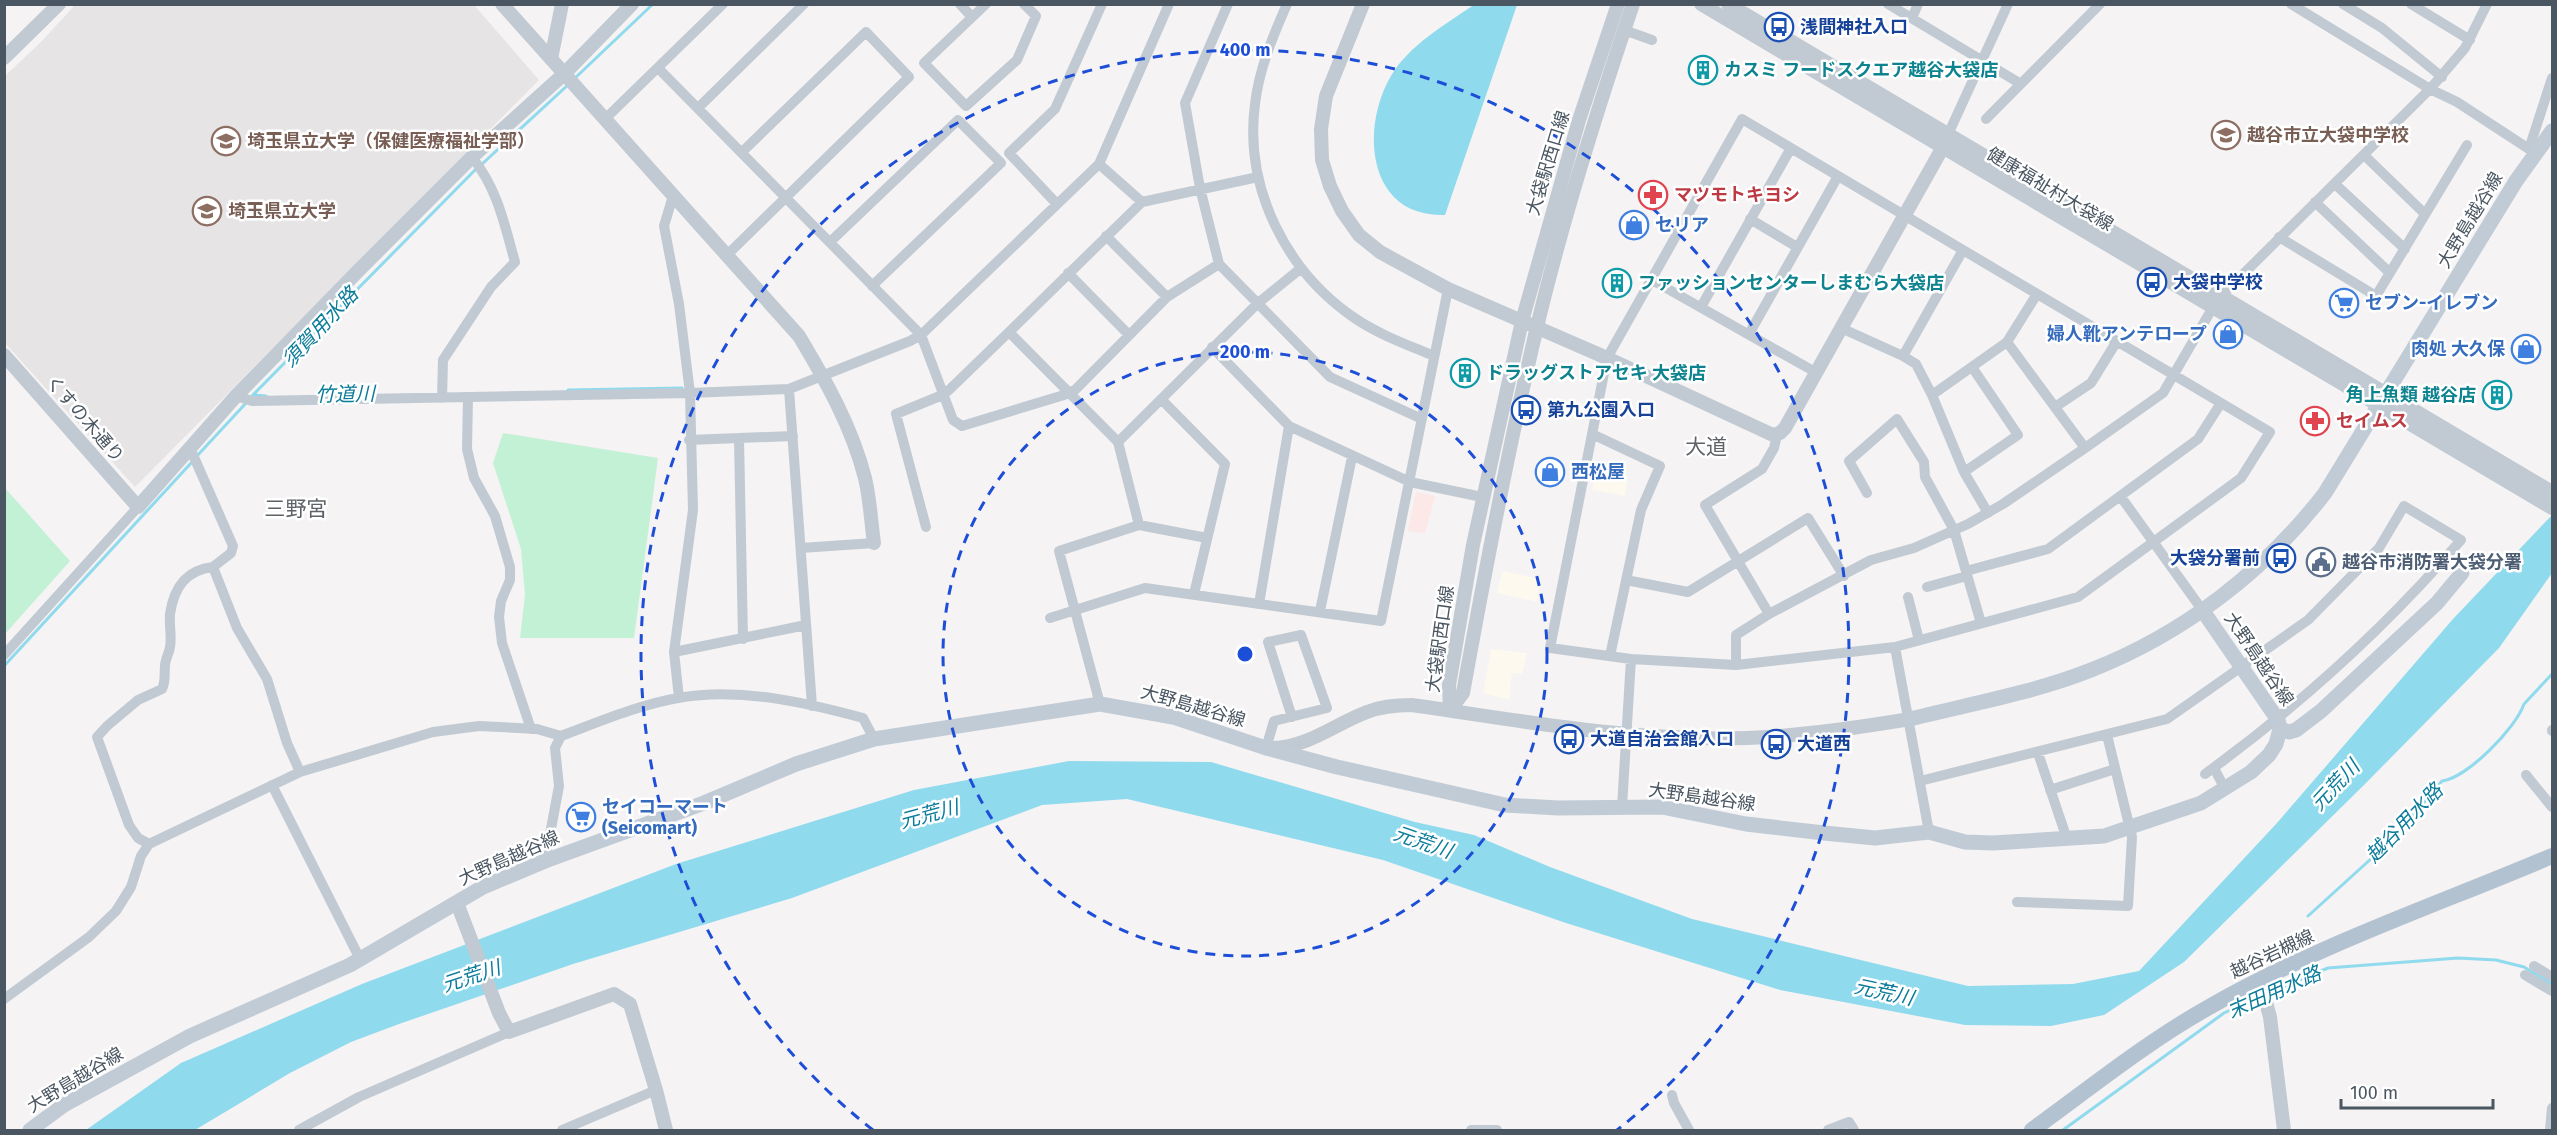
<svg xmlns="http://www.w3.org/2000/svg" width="2557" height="1135" font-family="'Fira Sans','Noto Sans JP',sans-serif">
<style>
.commercial{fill:#fdf9ef}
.education{fill:#e6e4e5}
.medical{fill:#fce8e6}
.green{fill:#c3f1d5}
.water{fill:#90daee}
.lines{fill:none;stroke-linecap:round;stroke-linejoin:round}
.stream{stroke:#90daee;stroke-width:3}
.minor{stroke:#c1cad2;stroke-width:10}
.tertiary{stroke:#c1cad2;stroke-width:14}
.secondary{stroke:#c1cbd6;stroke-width:15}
.primary{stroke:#b3c2d1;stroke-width:16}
.ring{fill:none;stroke:#1d4ed8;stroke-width:3;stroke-dasharray:10 8}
.labels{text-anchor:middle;stroke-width:5;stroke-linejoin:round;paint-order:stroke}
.transit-label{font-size:18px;font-weight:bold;fill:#164399;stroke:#fff;text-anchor:start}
.culture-label{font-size:18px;font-weight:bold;fill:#0d838f;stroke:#fff;text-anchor:start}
.education-label{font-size:18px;font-weight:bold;fill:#785e54;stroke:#fff;text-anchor:start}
.street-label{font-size:18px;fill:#4a5661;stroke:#fff}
.health-label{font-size:18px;font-weight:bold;fill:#be3a42;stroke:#fff;text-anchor:start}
.shop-label{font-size:18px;font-weight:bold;fill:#366cbe;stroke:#fff;text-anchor:start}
.service-label{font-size:18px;font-weight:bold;fill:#4e5e75;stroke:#fff;text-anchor:start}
.water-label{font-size:20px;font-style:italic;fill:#0c7c9b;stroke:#fff}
.quarter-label{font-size:21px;fill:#5f6368;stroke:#fff}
.centre{fill:#1d4ed8;stroke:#fff;stroke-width:3}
.ring-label{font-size:18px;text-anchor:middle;font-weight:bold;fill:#1d4ed8;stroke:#fff;stroke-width:5;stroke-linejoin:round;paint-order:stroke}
</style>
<rect width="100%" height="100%" fill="#f5f3f3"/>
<path class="commercial" d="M1598 466 1615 470V474L1628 476 1625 496 1592 490Z
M1502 571 1541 579 1537 602 1497 593Z
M1491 649 1527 653 1522 674 1512 673 1509 700 1483 693Z"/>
<path class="education" d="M75 5H474L539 80 135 487 5 343V76L41 42Z"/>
<path class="medical" d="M1416 492 1435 496 1425 533 1408 531Z"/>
<path class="green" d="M503 433 658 458 634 638H520L525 595 521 549 493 463Z
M5 488 70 561 5 634Z"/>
<path class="water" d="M1475 4 1517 5 1445 215C1367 218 1360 128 1391 76 1409 45 1445 25 1475 4Z
M2552 515V573L2499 648 2365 784 2184 962 2104 1015 2051 1026 1965 1025 1780 990 1566 923 1383 860 1127 799 1042 805 792 898 573 964 399 1024 351 1042 290 1073 195 1130H86L181 1063 362 984 676 864 914 790 1069 761 1211 762 1415 822 1474 835 1550 867 1692 919 1968 986 2073 984 2139 971 2277 823 2453 619Z"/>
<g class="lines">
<path class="stream" d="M574 79 653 4
M481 165 569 84
M568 390 682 388
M253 395 266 396
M251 397 476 169
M196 457 247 402
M4 666 192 462
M2525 703 2552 674
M2308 916 2394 838 2442 781C2467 778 2516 728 2524 704
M2268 993 2328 968 2458 958 2496 960 2524 967 2552 984
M2063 1130 2224 1013 2259 997"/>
<path class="minor" d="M960 4 972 17
M986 4 924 63 966 106 1017 60 1036 16 1024 4
M1228 4 1185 103 1200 188 1219 264 1330 377 1422 419
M1287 4C1273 36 1259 69 1255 104 1244 188 1286 272 1356 319 1380 335 1408 345 1434 356
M1888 4 2021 84
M2291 4 2430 89 2457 102 2529 149
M2343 4 2382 28 2442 77
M2411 4 2470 40
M1912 18 1918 4
M1624 30 1652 40
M658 68 921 335 953 420 962 426 1064 395 1075 390 1167 297 1219 264
M698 108 804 4
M605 119 723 4
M1742 119 2270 432 2241 478 2078 597 1895 647 1736 665 1631 659 1550 648 1607 358Z
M1986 119 2100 4
M1945 141 2008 4
M2533 151 2529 149 2552 78
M2364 155 2425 214
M1099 164 1142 202
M1258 177 1142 202 1009 332 1118 442 1257 304 1300 269
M2335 184 2405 249
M673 196 664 226 679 304 690 393 693 510 674 652 679 698
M2315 202 2390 273
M1056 203 1009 153 1055 109 1102 4
M1750 219 1797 247
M1106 236 1167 297
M2279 237 2376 296 2467 145
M830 242 958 120 1001 163 872 286
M727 255 909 77 866 32 742 152
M1068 273 1129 335
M1652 280 1817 373
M2220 297 2430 89 2465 48 2487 4
M1701 307 1791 148
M1841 328 1903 356 1963 250
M1749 334 1838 176
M2007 342 2085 448
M1212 347 1289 426 1410 482 1482 497
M1903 356 1916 364 1932 395 1964 472 1988 513
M789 389 812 706
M1932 395 2007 342 2037 294
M236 396 252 401 690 393 789 389 910 341 921 335 1099 164 1169 4
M468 397 467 449 474 478 495 516 510 567V580L501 601 499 617 502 643 531 729
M442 398 443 360 491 287 515 262C504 223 498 190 472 157
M1162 400 1225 464 1194 594
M2055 407 2091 383 2117 341
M1592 434 1660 466 1641 510 1610 656
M739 438 743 639
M689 440 793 436
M1118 442 1139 525
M190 448 233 546 231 553 213 567 237 628 267 679 287 743 300 772
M1964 472 2018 435 1972 367
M1867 493 1849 461 1897 419 1924 462 1925 477 1954 530 1981 623
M2121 497 2203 611
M926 527 896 414 940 396 949 390 1009 332
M801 548 874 543
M213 567C186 570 174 587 170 614 169 625 172 637 170 647 169 654 165 659 165 666 164 674 166 681 162 689L138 700 107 726 97 737 129 825 138 838 149 844 300 772 433 732 479 726 537 729 561 736
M1966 571 2048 549 2198 439 2221 403
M1626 580 1688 592 1808 518 1844 576
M1927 587 1967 576
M1908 597 1919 640
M1259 604 1289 426
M1320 611 1352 457
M1769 614 1705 505 1762 469 1774 448 1777 435
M1050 618 1145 588 1381 621 1448 289
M1895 647 1929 832
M674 652 806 625
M4 655 138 507
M1736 665V635L1769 614 1871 560 1914 548 1968 524 2003 504 2085 448 2163 393 2213 307
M1100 704 1059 551 1139 525 1207 538
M2552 730V731
M1266 748 1274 721 1327 708 1301 635 1268 642 1292 717
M2038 753 2067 839
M2214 768 2225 789
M2526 775 2552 807
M1920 781 2167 719 2308 620 2379 548 2404 506 2461 540C2385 628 2299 706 2205 774
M272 785 360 959
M2050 790 2115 769
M1622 807 1631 659
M545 861 559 786 555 748 561 736C599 722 638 705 678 698 739 687 804 702 863 718L874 739
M2017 902 2128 906 2132 837 2107 735
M2534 966 2552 977
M2525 975 2552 991
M4 999 89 937 116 911 131 887 141 856 149 844
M1672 1095 1674 1103 1689 1130
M299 1130 359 1097 509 1032
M562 1130 656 1090
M1471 1130H1497
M1828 1130 1849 1122 1854 1130
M2550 1130 2552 1108"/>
<path class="tertiary" d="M502 4 799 336C826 381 852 427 865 478 870 499 871 522 874 543
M1363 4 1326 96 1321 129 1322 160 1330 186 1342 211 1359 235 1380 252 1448 289 1607 358 1773 435 1780 433 1785 428 1943 147
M1701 4 2552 508
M1728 4 2552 492
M4 58 59 4
M551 59 562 4
M4 355 138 507 236 396 357 272 472 157 564 74 632 4
M1450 710 1463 693C1485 571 1508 448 1537 327 1563 218 1597 110 1633 4
M1450 710 1449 685 1473 545 1522 321 1579 120 1618 4
M1273 748C1308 747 1335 724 1367 712 1382 706 1397 705 1412 705 1523 721 1635 742 1747 738 1802 736 1856 728 1910 719
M457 903 499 1013 509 1032 614 994 630 1004 656 1090 666 1130
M2260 980 2270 1017 2284 1130"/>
<path class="secondary" d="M1910 719C1970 704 2033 693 2091 670 2183 634 2264 572 2325 493L2516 181 2552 131
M2280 729 2289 732 2296 730 2321 711 2437 603 2462 573
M30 1130 64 1105 190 1036 350 965 483 887 545 861 704 803 796 764 874 739 1100 704 1173 717 1266 748 1337 767 1505 805 1558 808 1662 807 1746 824 1824 833 1875 838 1929 832 1965 842 1993 843 2104 836 2201 803 2251 772 2269 755 2276 744 2280 729 2278 720 2203 611"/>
<path class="primary" d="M2032 1130C2090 1088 2148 1041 2211 1006 2318 945 2439 904 2552 856"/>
</g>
<g class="ring">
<circle cx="1245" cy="654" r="302"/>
<path d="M873 1130A604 604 0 1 1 1617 1130"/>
</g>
<defs>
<g id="bus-ring" transform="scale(1.5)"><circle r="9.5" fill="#fff" stroke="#1a4fb4" stroke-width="1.5"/><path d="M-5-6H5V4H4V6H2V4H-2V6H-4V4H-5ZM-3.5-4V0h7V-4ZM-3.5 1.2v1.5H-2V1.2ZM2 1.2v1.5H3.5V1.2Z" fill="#1a4fb4"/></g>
<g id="building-ring" transform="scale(1.5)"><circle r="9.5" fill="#fff" stroke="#0f9aa8" stroke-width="1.5"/><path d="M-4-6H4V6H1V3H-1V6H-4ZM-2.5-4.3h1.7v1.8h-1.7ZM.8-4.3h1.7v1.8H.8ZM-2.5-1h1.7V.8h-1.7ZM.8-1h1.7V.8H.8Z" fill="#0f9aa8"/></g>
<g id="school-ring" transform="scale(1.5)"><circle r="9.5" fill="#fff" stroke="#8d6e63" stroke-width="1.5"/><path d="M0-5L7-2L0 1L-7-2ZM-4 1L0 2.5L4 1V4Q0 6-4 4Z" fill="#8d6e63"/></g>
<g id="university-ring" transform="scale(1.5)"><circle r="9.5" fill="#fff" stroke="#8d6e63" stroke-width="1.5"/><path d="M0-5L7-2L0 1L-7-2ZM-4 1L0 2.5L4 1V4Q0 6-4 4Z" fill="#8d6e63"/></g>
<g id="pharmacy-ring" transform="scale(1.5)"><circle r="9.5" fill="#fff" stroke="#e0444e" stroke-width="1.5"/><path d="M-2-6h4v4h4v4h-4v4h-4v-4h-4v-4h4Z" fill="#e0444e"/></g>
<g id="shop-ring" transform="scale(1.5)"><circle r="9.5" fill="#fff" stroke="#3f7fe0" stroke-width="1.5"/><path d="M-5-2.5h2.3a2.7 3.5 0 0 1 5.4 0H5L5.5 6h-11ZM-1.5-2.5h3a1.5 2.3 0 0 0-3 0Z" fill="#3f7fe0"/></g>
<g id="supermarket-ring" transform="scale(1.5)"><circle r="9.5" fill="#fff" stroke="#3f7fe0" stroke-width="1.5"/><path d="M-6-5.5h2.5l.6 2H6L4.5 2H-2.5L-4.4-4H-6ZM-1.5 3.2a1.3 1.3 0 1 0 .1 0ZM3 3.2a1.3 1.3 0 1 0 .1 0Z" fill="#3f7fe0"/></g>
<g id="civic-ring" transform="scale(1.5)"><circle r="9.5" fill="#fff" stroke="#5c6f8a" stroke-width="1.5"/><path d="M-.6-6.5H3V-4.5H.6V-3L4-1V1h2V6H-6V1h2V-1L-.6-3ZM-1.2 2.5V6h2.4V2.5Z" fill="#5c6f8a"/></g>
</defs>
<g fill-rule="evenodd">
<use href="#bus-ring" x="1779" y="27"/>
<use href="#building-ring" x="1703" y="70"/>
<use href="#school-ring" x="2226" y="135"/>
<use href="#university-ring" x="226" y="141"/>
<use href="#pharmacy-ring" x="1653" y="195"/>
<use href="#university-ring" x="207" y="211"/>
<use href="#shop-ring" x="1634" y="225"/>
<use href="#bus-ring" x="2152" y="282"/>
<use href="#building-ring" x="1617" y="283"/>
<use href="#supermarket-ring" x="2344" y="303"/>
<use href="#shop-ring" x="2228" y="334"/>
<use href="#shop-ring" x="2526" y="349"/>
<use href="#building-ring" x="1465" y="373"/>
<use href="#building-ring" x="2497" y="395"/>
<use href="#bus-ring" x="1526" y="410"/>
<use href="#pharmacy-ring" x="2315" y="421"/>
<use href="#shop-ring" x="1550" y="472"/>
<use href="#bus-ring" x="2281" y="558"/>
<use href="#civic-ring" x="2321" y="562"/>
<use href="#bus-ring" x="1569" y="739"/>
<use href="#bus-ring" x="1776" y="744"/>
<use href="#supermarket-ring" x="581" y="817"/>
</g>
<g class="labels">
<g class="transit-label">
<text x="1800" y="33">浅間神社入口</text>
<text x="2173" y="288">大袋中学校</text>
<text x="1547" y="416">第九公園入口</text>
<text x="2260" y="564" text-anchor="end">大袋分署前</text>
<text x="1590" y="745">大道自治会館入口</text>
<text x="1797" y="750">大道西</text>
</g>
<g class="culture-label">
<text x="1724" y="76">カスミ フードスクエア越谷大袋店</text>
<text x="1638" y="289">ファッションセンターしまむら大袋店</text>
<text x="1486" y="379">ドラッグストアセキ 大袋店</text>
<text x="2476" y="401" text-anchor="end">角上魚類 越谷店</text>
</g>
<g class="education-label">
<text x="2247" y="141">越谷市立大袋中学校</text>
<text x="247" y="147">埼玉県立大学（保健医療福祉学部）</text>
<text x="228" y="217">埼玉県立大学</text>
</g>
<g class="street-label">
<text transform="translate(1548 163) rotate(-73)" y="6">大袋駅西口線</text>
<text transform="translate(2050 189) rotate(31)" y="6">健康福祉村大袋線</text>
<text transform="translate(2470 220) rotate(-59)" y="6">大野島越谷線</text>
<text transform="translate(85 419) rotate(49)" y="6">くすの木通り</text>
<text transform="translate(1440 639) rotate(-82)" y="6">大袋駅西口線</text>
<text transform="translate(2259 659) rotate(56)" y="6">大野島越谷線</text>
<text transform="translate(1193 706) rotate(16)" y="6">大野島越谷線</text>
<text transform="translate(1702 797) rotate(8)" y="6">大野島越谷線</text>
<text transform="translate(509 858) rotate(-24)" y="6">大野島越谷線</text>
<text transform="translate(2272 954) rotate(-25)" y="6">越谷岩槻線</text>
<text transform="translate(75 1080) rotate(-31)" y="6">大野島越谷線</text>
</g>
<g class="health-label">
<text x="1674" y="201">マツモトキヨシ</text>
<text x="2336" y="427">セイムス</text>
</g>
<g class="shop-label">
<text x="1655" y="231">セリア</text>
<text x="2365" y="309">セブン-イレブン</text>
<text x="2207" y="340" text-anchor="end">婦人靴アンテロープ</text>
<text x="2505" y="355" text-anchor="end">肉処 大久保</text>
<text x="1571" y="478">西松屋</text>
<text x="602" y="813">セイコーマート<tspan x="602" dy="21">(Seicomart)</tspan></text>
</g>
<g class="service-label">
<text x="2342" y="568">越谷市消防署大袋分署</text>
</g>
<g class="water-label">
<text transform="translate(320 327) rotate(-47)" y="7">須賀用水路</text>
<text transform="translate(345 394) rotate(-1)" y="7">竹道川</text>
<text transform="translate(2335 785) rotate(-47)" y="7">元荒川</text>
<text transform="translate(929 814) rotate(-15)" y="7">元荒川</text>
<text transform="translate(2404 823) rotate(-46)" y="7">越谷用水路</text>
<text transform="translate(1423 842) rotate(19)" y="7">元荒川</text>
<text transform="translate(471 976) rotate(-18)" y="7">元荒川</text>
<text transform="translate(1884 992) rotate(12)" y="7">元荒川</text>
<text transform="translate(2274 992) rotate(-24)" y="7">末田用水路</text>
</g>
<g class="quarter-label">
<text x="1706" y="454">大道</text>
<text x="296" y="516">三野宮</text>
</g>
</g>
<circle cx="1245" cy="654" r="9" class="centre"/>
<g class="ring-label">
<text x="1245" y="56">400 m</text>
<text x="1245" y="358">200 m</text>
</g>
<rect width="2557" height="1135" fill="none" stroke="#4a5661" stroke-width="12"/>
<path d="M2341 1099v9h152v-9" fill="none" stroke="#4a5661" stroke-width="3"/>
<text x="2350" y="1099" font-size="18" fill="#4a5661" stroke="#ffffff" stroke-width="4.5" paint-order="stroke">100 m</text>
</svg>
